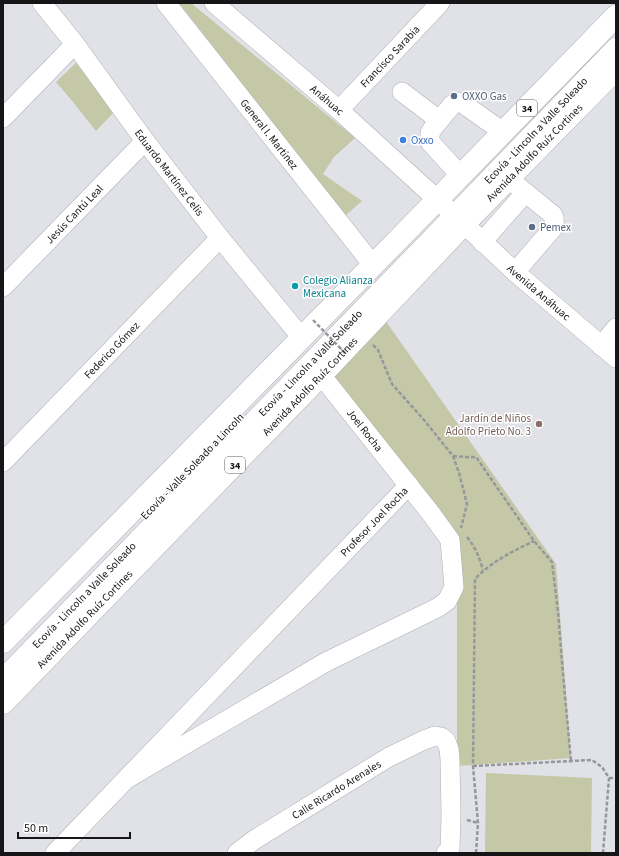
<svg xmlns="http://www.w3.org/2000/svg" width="619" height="856" font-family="'Source Sans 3',sans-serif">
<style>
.green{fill:#c4c8a7}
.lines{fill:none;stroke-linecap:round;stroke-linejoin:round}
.minor-casing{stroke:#adafb4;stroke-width:20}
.major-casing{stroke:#adafb4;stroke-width:23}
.path{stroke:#96979b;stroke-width:2.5;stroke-dasharray:4 2;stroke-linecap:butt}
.minor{stroke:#fff;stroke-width:19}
.major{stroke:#fff;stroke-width:22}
.path-bridge{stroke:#96979b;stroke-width:2.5;stroke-dasharray:4 2;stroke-linecap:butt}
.service-dot{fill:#5c6f8a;stroke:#fff;stroke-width:1.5}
.shop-dot{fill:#3f7fe0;stroke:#fff;stroke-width:1.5}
.culture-dot{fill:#0f9aa8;stroke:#fff;stroke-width:1.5}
.education-dot{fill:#8d6e63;stroke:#fff;stroke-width:1.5}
.labels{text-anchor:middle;stroke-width:3;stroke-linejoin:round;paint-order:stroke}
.shield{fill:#fff;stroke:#5c5c5d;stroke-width:1}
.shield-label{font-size:10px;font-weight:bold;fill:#161618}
.street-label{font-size:11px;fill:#161618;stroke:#fff}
.service-label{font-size:11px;fill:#4e5e75;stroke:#fff;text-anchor:start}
.shop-label{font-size:11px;fill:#366cbe;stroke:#fff;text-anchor:start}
.culture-label{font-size:11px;fill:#0d838f;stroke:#fff;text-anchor:start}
.education-label{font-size:11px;fill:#785e54;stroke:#fff;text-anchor:end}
</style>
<rect width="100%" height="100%" fill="#e0e2e8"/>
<path class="green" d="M179 3H191L355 138 334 157 323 174 362 201 345 216Z
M76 63 114 112 96 131 73 102 56 82Z
M385 320 556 564 571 758 457 766V543L329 372 366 344Z
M486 773 592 778 591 853H485Z"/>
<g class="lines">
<g class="minor-casing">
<g id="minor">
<path id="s1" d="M42 3 75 44 145 141 220 238 302 338"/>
<path id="s2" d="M166 3 373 265"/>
<path id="s3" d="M214 3 339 110 464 224 515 272 616 358"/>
<path d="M402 92 439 120"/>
<path id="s4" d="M339 110 440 3"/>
<path d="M3 118 75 44"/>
<path d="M461 176 430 142V133L433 128 452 105 457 102 462 103 503 132"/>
<path d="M509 179 553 215C555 220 555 223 553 228L515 272"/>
<path d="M482 242 525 193"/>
<path id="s5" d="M3 287 145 141"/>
<path d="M601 346 616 328"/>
<path id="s6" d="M3 462 220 238"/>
<path id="s7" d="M3 678 454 215 616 47"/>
<path d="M128 778 326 662 437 608 447 601 454 587 450 540 432 515 321 375"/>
<path id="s8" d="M55 853 409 485"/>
<path id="s9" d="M237 853 254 840 389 757 424 740 435 736 441 737 446 741 449 749 450 759 451 816 450 849 446 853"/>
</g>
</g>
<g class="major-casing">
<g id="major">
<path d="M3 642 437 200 616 16"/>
<path id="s10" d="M3 703 321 375 464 224 616 69"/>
</g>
</g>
<path class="path" d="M373 345 378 350 392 384 424 420 453 456 459 473 467 504 461 528
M453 456 466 457H476L534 541 552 562 558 612 563 674 571 761
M467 537C476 548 479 557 483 570
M473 766 592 760 602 767 609 778 603 853
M609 778H616
M467 820 478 823
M476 853 478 823 473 766 475 579C491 562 513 551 534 541"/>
<use href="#minor" class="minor"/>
<use href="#major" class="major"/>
<path class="path-bridge" d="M313 320 346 354"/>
</g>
<g class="service-dot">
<circle cx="454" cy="96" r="4"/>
<circle cx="532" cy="227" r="4"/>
</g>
<circle class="shop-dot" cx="403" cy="140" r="4"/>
<circle class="culture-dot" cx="295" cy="286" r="4"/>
<circle class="education-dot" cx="539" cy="424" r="4"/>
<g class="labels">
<g class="shield">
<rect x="517" y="100" width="20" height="16" rx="3"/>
<rect x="225" y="457" width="20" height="16" rx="3"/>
</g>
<g class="shield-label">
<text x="527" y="112">34</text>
<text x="235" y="469">34</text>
</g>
<g class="street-label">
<text dy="4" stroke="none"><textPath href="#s4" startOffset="74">Francisco Sarabia</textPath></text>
<text dy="4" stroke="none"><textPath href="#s3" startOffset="149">Anáhuac</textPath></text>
<text dy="4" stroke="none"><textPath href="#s7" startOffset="764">Ecovía - Lincoln a Valle Soleado</textPath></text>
<text dy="4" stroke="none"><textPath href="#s2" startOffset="167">General I. Martínez</textPath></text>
<text dy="4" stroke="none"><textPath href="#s10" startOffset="765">Avenida Adolfo Ruíz Cortines</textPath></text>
<text dy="4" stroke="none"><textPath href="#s1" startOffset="212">Eduardo Martínez Celis</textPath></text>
<text dy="4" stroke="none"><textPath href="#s5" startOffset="102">Jesús Cantú Leal</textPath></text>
<text dy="4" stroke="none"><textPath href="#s3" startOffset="435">Avenida Anáhuac</textPath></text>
<text dy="4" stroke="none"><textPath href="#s6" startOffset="156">Federico Gómez</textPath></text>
<text dy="4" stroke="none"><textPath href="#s7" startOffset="440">Ecovía - Lincoln a Valle Soleado</textPath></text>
<text dy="4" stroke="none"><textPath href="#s10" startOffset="441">Avenida Adolfo Ruíz Cortines</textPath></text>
<text transform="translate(365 430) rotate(52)" y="4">Joel Rocha</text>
<text transform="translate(192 466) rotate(-46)" y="4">Ecovía - Valle Soleado a Lincoln</text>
<text dy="4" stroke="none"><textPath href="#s8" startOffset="460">Profesor Joel Rocha</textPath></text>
<text dy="4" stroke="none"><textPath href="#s7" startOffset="116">Ecovía - Lincoln a Valle Soleado</textPath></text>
<text dy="4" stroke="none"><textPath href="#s10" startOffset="117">Avenida Adolfo Ruíz Cortines</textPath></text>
<text dy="4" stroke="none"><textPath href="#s9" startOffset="118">Calle Ricardo Arenales</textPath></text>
</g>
<g class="service-label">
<text x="462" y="100">OXXO Gas</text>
<text x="540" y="231">Pemex</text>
</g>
<g class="shop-label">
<text x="411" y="144">Oxxo</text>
</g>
<g class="culture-label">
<text x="303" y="284">Colegio Alianza<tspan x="303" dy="13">Mexicana</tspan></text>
</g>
<g class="education-label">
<text x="531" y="422">Jardín de Niños<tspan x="531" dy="13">Adolfo Prieto No. 3</tspan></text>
</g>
</g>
<rect width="619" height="856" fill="none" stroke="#161618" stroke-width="8"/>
<path d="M18 832v6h112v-6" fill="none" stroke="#161618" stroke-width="2"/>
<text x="24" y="832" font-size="12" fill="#161618" stroke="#ffffff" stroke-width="3" paint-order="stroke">50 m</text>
</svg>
